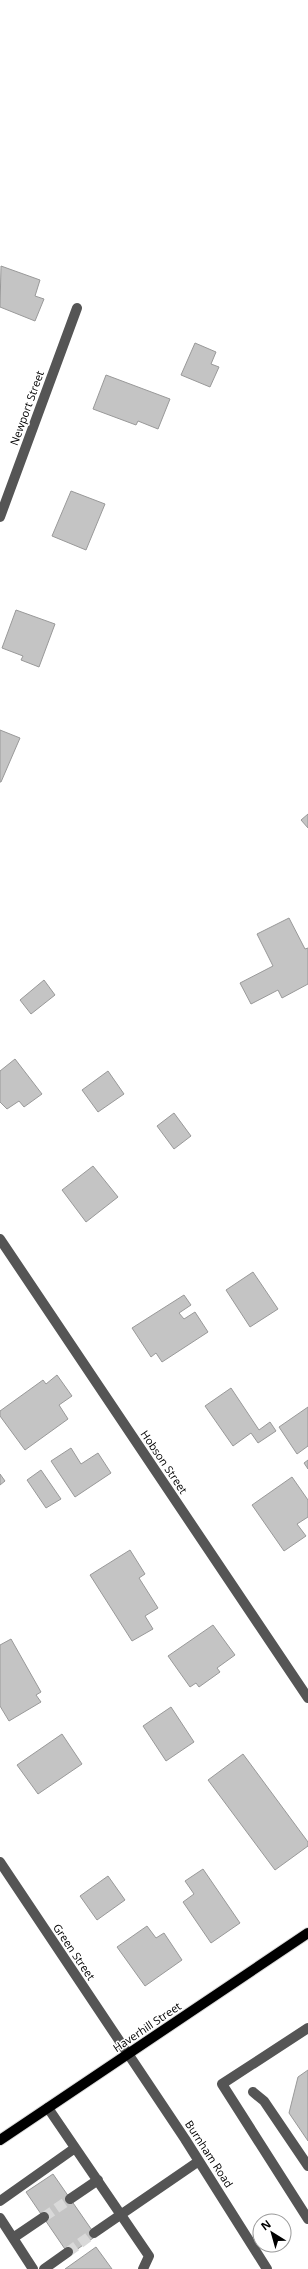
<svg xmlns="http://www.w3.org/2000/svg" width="308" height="2269" font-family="'Open Sans',sans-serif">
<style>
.building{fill:#c4c4c4;stroke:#999}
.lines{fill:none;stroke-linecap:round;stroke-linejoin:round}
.minor-tunnel{stroke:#d9d9d9;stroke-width:10;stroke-dasharray:10 5;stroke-linecap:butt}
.major-casing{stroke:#dbdbdb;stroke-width:12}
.minor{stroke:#555;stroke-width:10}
.major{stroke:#000;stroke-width:10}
.labels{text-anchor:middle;stroke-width:3;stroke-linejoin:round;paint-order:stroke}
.street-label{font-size:11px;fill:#000;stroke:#fff}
</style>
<rect width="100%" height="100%" fill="#fff"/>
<path class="building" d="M1 266 40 280 35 296 44 299 35 321 0 307Z
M195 343 216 352 211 364 219 367 210 387 181 375Z
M106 375 170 399 158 429 138 421 136 425 93 409Z
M71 491 105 504 86 550 52 536Z
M16 610 55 624 39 667 21 660 23 656 2 648Z
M0 730 20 738 1 782H0Z
M308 814V828L301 820Z
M289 918 305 949 308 948V984L282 998 278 990 251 1004 240 983 273 966 257 934Z
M44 980 55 995 31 1014 20 1000Z
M15 1059 42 1094 24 1107 19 1101 7 1109 0 1102V1071Z
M108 1071 124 1094 98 1112 82 1090Z
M174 1113 191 1136 174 1149 157 1126Z
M93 1166 118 1197 86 1222 62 1190Z
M253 1272 278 1309 250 1327 226 1290Z
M184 1295 191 1305 179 1313 184 1319 195 1312 208 1332 162 1362 156 1353 151 1357 132 1328Z
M57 1375 72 1396 59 1405 68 1419 25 1450 0 1416V1411L43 1380 46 1384Z
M231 1388 259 1430 270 1422 276 1431 258 1443 251 1433 233 1446 205 1406Z
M308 1407V1446L297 1454 279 1427Z
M71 1448 81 1464 98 1453 111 1473 75 1497 51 1461Z
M308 1460V1469L304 1463Z
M41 1470 61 1499 46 1508 27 1480Z
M0 1474 5 1481 0 1485Z
M292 1477 308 1500V1517L297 1524 306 1536 284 1551 252 1505Z
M130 1550 145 1574 139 1578 158 1608 145 1616 153 1629 132 1641 90 1575Z
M213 1625 235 1655 217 1668 220 1672 199 1687 196 1683 190 1687 168 1656Z
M11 1639 41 1692 36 1695 41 1702 9 1721 0 1706V1645Z
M171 1707 194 1742 166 1761 143 1726Z
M62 1734 82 1764 38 1794 17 1765Z
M243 1754 308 1842V1846L275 1870 208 1780Z
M203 1869 240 1923 211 1943 183 1902 194 1894 185 1881Z
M108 1876 125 1900 97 1920 80 1896Z
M147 1926 156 1938 164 1933 182 1960 145 1986 117 1947Z
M308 2070V2141L289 2113 298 2077Z
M53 2174 96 2236 69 2255 26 2192Z
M96 2247 112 2269H65Z"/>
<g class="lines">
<path class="minor-tunnel" d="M44 2217 70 2199
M68 2252 94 2233"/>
<g class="major-casing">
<path id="major" d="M0 2140 308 1933"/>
</g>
<path class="minor" d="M0 517 77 308
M0 1239 308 1698
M0 1862 185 2139 267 2269
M308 2028 222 2084 308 2219
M253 2092 264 2101 308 2166
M48 2108 149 2256 143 2269
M70 2199 98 2180
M0 2201 75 2148
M0 2218 33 2269
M94 2233 199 2161
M13 2238 44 2217
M44 2269 68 2252"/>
<use href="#major" class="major"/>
</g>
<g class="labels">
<g class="street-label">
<text transform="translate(27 408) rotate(-70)" y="4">Newport Street</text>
<text transform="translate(164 1462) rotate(56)" y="4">Hobson Street</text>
<text transform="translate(74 1952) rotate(56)" y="4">Green Street</text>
<text transform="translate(147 2027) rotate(-34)" y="4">Haverhill Street</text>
<text transform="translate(209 2154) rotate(57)" y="4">Burnham Road</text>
</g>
</g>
<g transform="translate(272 2233) rotate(323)"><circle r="19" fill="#ffffff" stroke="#999999"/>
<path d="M0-3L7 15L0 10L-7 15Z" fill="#000000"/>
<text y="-6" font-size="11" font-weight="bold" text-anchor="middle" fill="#000000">N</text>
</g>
</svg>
